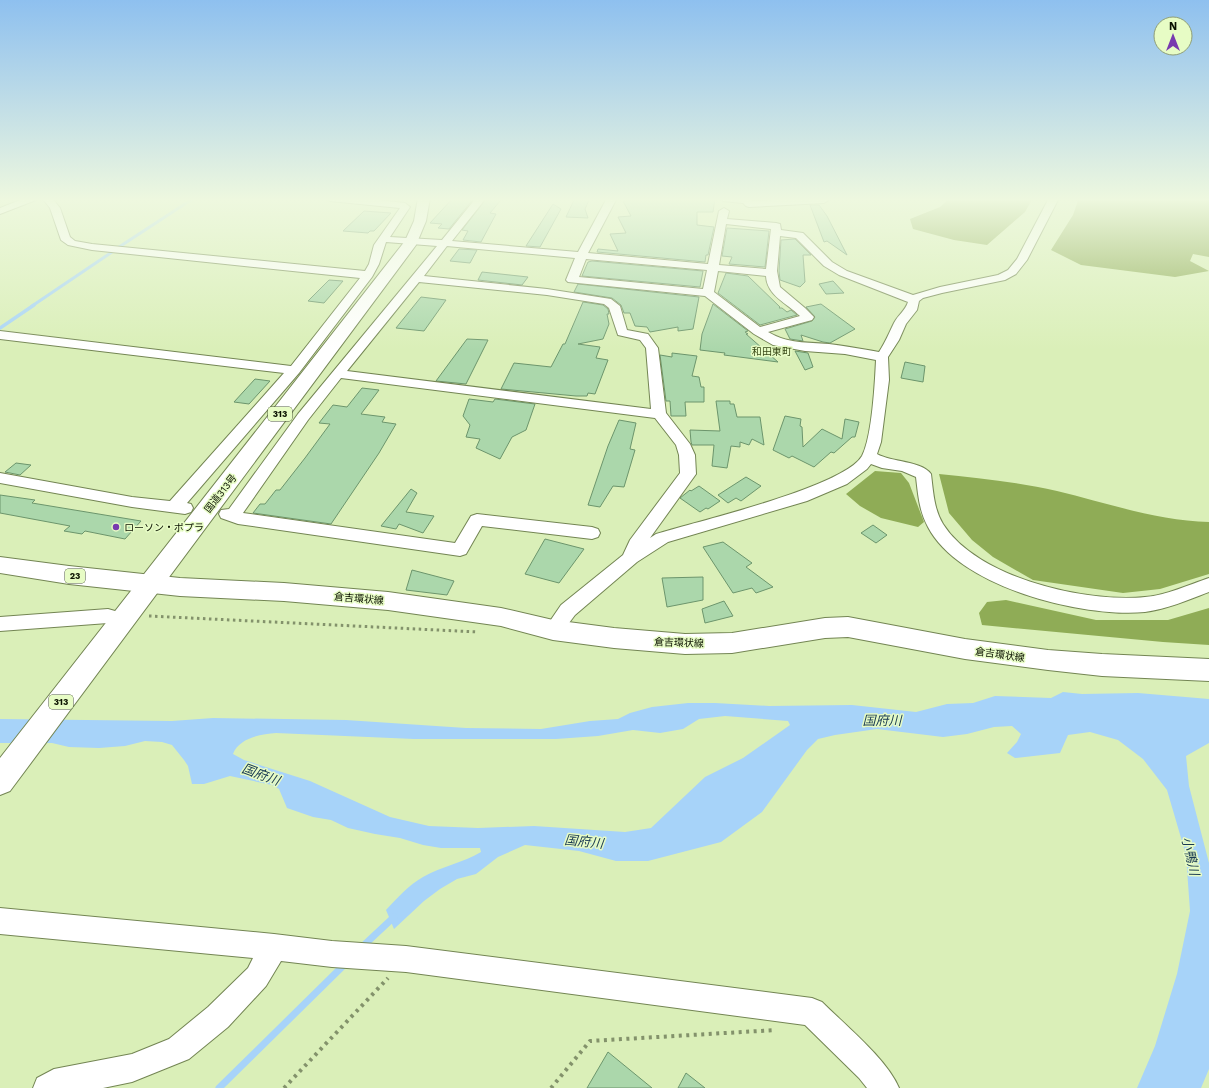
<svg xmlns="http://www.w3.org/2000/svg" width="1209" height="1088" font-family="'Work Sans','Noto Sans JP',sans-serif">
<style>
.forest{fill:#8fac56}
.water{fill:#a7d3f9;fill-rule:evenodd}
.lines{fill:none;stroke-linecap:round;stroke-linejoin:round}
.stream-far2{stroke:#a7d3f9;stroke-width:3}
.stream-far1{stroke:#a7d3f9;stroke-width:3.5}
.stream{stroke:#a7d3f9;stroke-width:7}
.building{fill:#abd7ab;stroke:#6c956c}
.minor-casing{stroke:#738553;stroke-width:2}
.major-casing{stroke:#738553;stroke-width:2}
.highway-casing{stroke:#738553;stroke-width:2}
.path-far1{stroke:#83926b;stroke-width:3;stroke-dasharray:2.5 3.5;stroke-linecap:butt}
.path{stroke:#83926b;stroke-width:4;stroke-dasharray:3 4.5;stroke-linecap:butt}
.minor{fill:#fff;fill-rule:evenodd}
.major{fill:#fff;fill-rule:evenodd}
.highway{fill:#fff;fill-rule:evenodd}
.poi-dot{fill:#783aaf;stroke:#e7fcc5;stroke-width:1.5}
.labels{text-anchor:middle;stroke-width:3;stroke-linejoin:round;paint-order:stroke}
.shield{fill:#e7fcc5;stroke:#4d583c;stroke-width:1}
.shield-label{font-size:9px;font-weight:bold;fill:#0b1201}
.far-quarter-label{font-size:10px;fill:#384817;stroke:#e7fcc5}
.street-label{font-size:10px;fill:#0b1201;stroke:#e7fcc5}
.poi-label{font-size:10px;fill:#0b1201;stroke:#e7fcc5;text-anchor:start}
.near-water-label{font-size:13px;font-style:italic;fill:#183952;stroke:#e7fcc5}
</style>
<rect width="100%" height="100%" fill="#daefb8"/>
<path class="forest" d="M950 198H1033L1025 212 987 245 954 240 913 229 910 219 940 207Z
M1079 198H1209V257L1193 254 1190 261 1209 271 1175 277 1081 265 1051 250 1073 215Z
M875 471 901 473 909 483 924 522 918 527 881 518 860 506 846 494Z
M939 474C978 478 1018 482 1057 491 1107 503 1158 521 1209 522V574L1160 589 1123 593 1033 580 993 557 972 540 949 513Z
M1006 600 1096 620H1168L1209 608V645L1163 642 982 625 979 613 987 602Z"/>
<path class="water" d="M1063 692 1082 694 1138 693 1209 699V743L1186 756 1189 786 1209 863V1069L1201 1088H1137L1155 1046 1177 974 1190 911 1186 855 1167 790 1143 759 1118 740 1090 732 1068 735 1060 753 1015 758 1007 753 1017 742 1021 734 1012 726 994 727 967 734 943 737 877 729 835 735 818 739 807 750 762 812 721 842 648 861H616L579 851 525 845 498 857 476 874 457 879 440 889 424 901 394 929 386 910C397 898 409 885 423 877 442 866 463 863 481 852L480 848H441L423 845 400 838 375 834 348 828 331 820 313 817 287 808 279 789 272 785 230 776 204 784H192L188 766 184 760 172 745 162 742 145 741 125 746 99 748 69 747 52 743H0V719L172 721 213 718 346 720 466 728 541 729 590 721 618 719 630 713 652 707 688 703H715L769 706 852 705 916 712 947 704 973 703 995 696 1051 698ZM725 716 788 721 790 725 743 758 705 777 651 828 625 832 534 826 478 828 429 826 390 817 310 781 244 760 233 754C239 738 261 734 276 733L414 739H556L598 736 633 730 660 733 683 729 699 719Z"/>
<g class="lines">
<path class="stream-far2" d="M119 247 194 198
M32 306 112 252"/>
<path class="stream-far1" d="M0 328 34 305"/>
<path class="stream" d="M363 946 394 917
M219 1088 345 964"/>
</g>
<path class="building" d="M453 198H474L449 229 438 228 442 224 430 223Z
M487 198 501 200 490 213 496 214 481 242 463 240 468 231 462 230Z
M575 198H590L585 209 588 218 566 217Z
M660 198H715L713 212H697V225L714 227 708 255H706L705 262 597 252 598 249 618 251 610 234 626 233 618 217 631 216 623 201Z
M553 204 561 209 540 247 526 246Z
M810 205H819L827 216 847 255 827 241 824 242Z
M364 211 391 213 374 231H370L368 233 343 231Z
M727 228 769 231 765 267 729 264 732 257 722 256Z
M795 239 811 255H803L805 282 800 287 780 280 779 271 781 240Z
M459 249 477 250 470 263 450 261Z
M592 261 703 271 700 287 582 276 588 262Z
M482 272 528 277 522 285 478 280Z
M726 273 748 276 780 307 779 308H782L787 312 791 310 797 315 760 325 718 293Z
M329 280 343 281 324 303 308 301Z
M833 281 844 293 826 294 819 284Z
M578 284 699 297 693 329 678 331V327L650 332 647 327 635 326 630 313H624L621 305 612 298 574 292Z
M421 297 446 300 424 331 396 328Z
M583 302 603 305 608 309 609 314H607L609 324 603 339 578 344 600 347 596 358 608 360 595 394 588 393 587 396H576L501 389 514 363 551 367 563 344H565Z
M713 304 748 331 745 332 748 334H746L778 362 724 355 725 353 700 350 702 334Z
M821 304 855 329 830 343 823 342 801 335 803 341 790 339 785 329 812 321 815 317 806 307Z
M467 339 488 340 466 384 436 381Z
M795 351 808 353 813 367 805 370Z
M672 353 697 356 692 376 699 377 701 387H704V402H685L686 416H671L670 401H666L660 355 672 357Z
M905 362 925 366 923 382 901 378Z
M255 379 270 381 249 404 234 402Z
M362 388 379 390 361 414 385 417 382 422 396 424 379 453 331 524 253 513 260 504H265L276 490H280L305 458 330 424 319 423 333 405 347 407Z
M469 399 493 402 495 399 535 404 526 430 512 437 500 459 476 448 480 439 466 437 470 425 463 416Z
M716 401H730V404H734L737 417H760L764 445 752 439 749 445 740 442V447L731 446 727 468 712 466 714 445H692L691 442 690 430 720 431Z
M785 416 801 419 800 426 802 427 803 447 822 429 842 439 845 419 859 422 855 437H852L834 453 831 452 814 467 792 456 789 458 773 450Z
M619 420 636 423 630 449 635 450 624 487 613 486 600 507 588 505 608 446Z
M16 463 31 465 20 475 5 472Z
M746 477 761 486 741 501 736 498 728 503 718 495Z
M699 486 720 501 708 509 706 508 700 512 680 498 690 490 691 491Z
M411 489 417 493 406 512 434 516 423 533 399 524 396 529 381 526Z
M0 495 35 500 32 503 141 521 125 539 85 531 82 534 64 531 70 526 0 513Z
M873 525 887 535 876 543 861 533Z
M545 539 584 549 559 583 525 574Z
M723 542 752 563 746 567 773 587 756 593 752 588 733 593 703 547Z
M412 570 454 581 447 595 406 590Z
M703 577V600L667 607 662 578Z
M724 601 733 616 705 623 702 609Z
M608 1052 652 1088H587Z
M686 1073 705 1088H678Z"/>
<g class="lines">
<g class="minor-casing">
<path id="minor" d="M25 198H38L36 200 0 214V208Z
M42 198H52L60 208 70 237 75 241 92 244 365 271 369 264 374 245 400 208 330 201 325 198H359L405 203 410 207 390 237 442 240 476 198H486L452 241 578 252 607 198H617L588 253 708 264 719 211 724 208 729 211 727 219 776 223 780 224 781 230 803 233 832 262 847 271 913 295 940 287 998 275 1008 270 1017 259 1049 198H1059L1027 260 1016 274 1005 280 942 293 923 298 919 301 917 310 906 324 899 340 888 357 889 380 881 442 877 454C891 462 922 461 931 474 933 490 934 510 943 524 977 578 1085 603 1145 597 1167 595 1188 585 1209 578V592C1188 600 1167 609 1145 612 1082 618 959 587 928 527 919 511 918 494 916 477L902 471 882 468 871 464 867 469 847 484 807 501 668 542 637 562 575 615 560 635 553 638 546 635 544 630 561 605 623 555 630 540 680 473 679 455 676 445 655 418 341 378 308 420 243 513 455 543 471 516 477 514 592 527 598 529 600 533 598 537 592 539 482 526 466 554 460 556 238 524 221 518 219 514 221 510 229 509 298 414 437 246 386 242 379 264 372 277 299 373 187 503 191 504 193 508 191 512 185 514 132 507 0 483V473L132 497 170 501 284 373 0 339V331L291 366 360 278 92 250 68 245 61 240 50 208ZM726 224 771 229 766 269 719 265ZM780 236 796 238 824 266 839 275 908 302C905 311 898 315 894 323 889 333 885 343 879 352 862 349 846 346 829 344 806 342 789 344 768 332L812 320 814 317 805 308 780 287 777 271ZM447 246 575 258 566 280 568 282 705 296 754 334 773 345 805 351 845 354 876 360C875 382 872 437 862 456 844 487 695 522 656 534L650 538 696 474 695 455 690 444 666 413 658 348 648 334 627 330 620 306 611 299 547 289 424 276ZM586 259 707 270 703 289 579 277ZM718 271 766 276C767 296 787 303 800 316L760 327 714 292ZM419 282 547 295 604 304 609 308 618 335 640 340 646 348 651 409 347 371Z
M722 198H749L752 201 829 198V200L824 203 749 207 746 206 743 203 723 201Z
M108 609 115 611 117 616 115 621 108 623 0 631V617Z
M0 908 274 934 332 941 406 946 812 998 822 1002C845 1025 887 1059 899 1088H867L859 1078 805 1025 406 972 332 967 281 961 266 986 228 1027 189 1059 132 1082 103 1088H33L37 1078 54 1069 132 1054 169 1039 208 1007 248 968 253 958 0 934Z"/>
</g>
<g class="major-casing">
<path id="major" d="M0 557 69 566 180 578 284 583 388 592 501 608 553 620 614 628 685 634 732 633 825 618 848 617 965 639 1048 650 1102 654 1209 659V681L1102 676 1048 670 965 659 848 637 825 638 732 653 685 654 614 648 553 640 501 626 388 610 284 601 180 596 69 584 0 573Z"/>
</g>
<g class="highway-casing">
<path id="highway" d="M418 198H430L426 221 416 245 10 791 0 795V758L405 241 414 221Z"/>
</g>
<path class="path-far1" d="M149 616 478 632"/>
<path class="path" d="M284 1088 388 978
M551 1088 590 1041 776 1030"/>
<use href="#minor" class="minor"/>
<use href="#major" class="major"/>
<use href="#highway" class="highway"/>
</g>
<linearGradient id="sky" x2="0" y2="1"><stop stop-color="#8ec0ef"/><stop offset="0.57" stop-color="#eef8df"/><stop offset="1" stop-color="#eef8df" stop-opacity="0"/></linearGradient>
<rect width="1209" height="350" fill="url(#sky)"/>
<circle class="poi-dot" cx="116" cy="527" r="4"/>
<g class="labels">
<g class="shield">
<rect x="268" y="407" width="24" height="14" rx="3"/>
<rect x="65" y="569" width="20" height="14" rx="3"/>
<rect x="49" y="695" width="24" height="14" rx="3"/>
</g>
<g class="shield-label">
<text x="280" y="417">313</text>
<text x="75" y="579">23</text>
<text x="61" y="705">313</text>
</g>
<g class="far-quarter-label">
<text x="772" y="355">和田東町</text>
</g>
<g class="street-label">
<text transform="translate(220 493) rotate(-52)" y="4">国道313号</text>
<text transform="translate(359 598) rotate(5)" y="4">倉吉環状線</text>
<text transform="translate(679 642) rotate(2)" y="4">倉吉環状線</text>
<text transform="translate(1000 654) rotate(8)" y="4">倉吉環状線</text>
</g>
<g class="poi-label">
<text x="124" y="531">ローソン・ポプラ</text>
</g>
<g class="near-water-label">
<text x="882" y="725">国府川</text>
<text transform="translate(261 774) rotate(20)" y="5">国府川</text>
<text transform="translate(584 841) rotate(6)" y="5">国府川</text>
<text transform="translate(1191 856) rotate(77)" y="5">小鴨川</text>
</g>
</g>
<g transform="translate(1173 36)"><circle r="19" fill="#e7fcc5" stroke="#8f9e77"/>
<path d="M0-3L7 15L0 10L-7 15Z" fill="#783aaf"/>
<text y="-6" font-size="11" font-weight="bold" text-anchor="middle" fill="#0b1201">N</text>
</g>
</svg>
